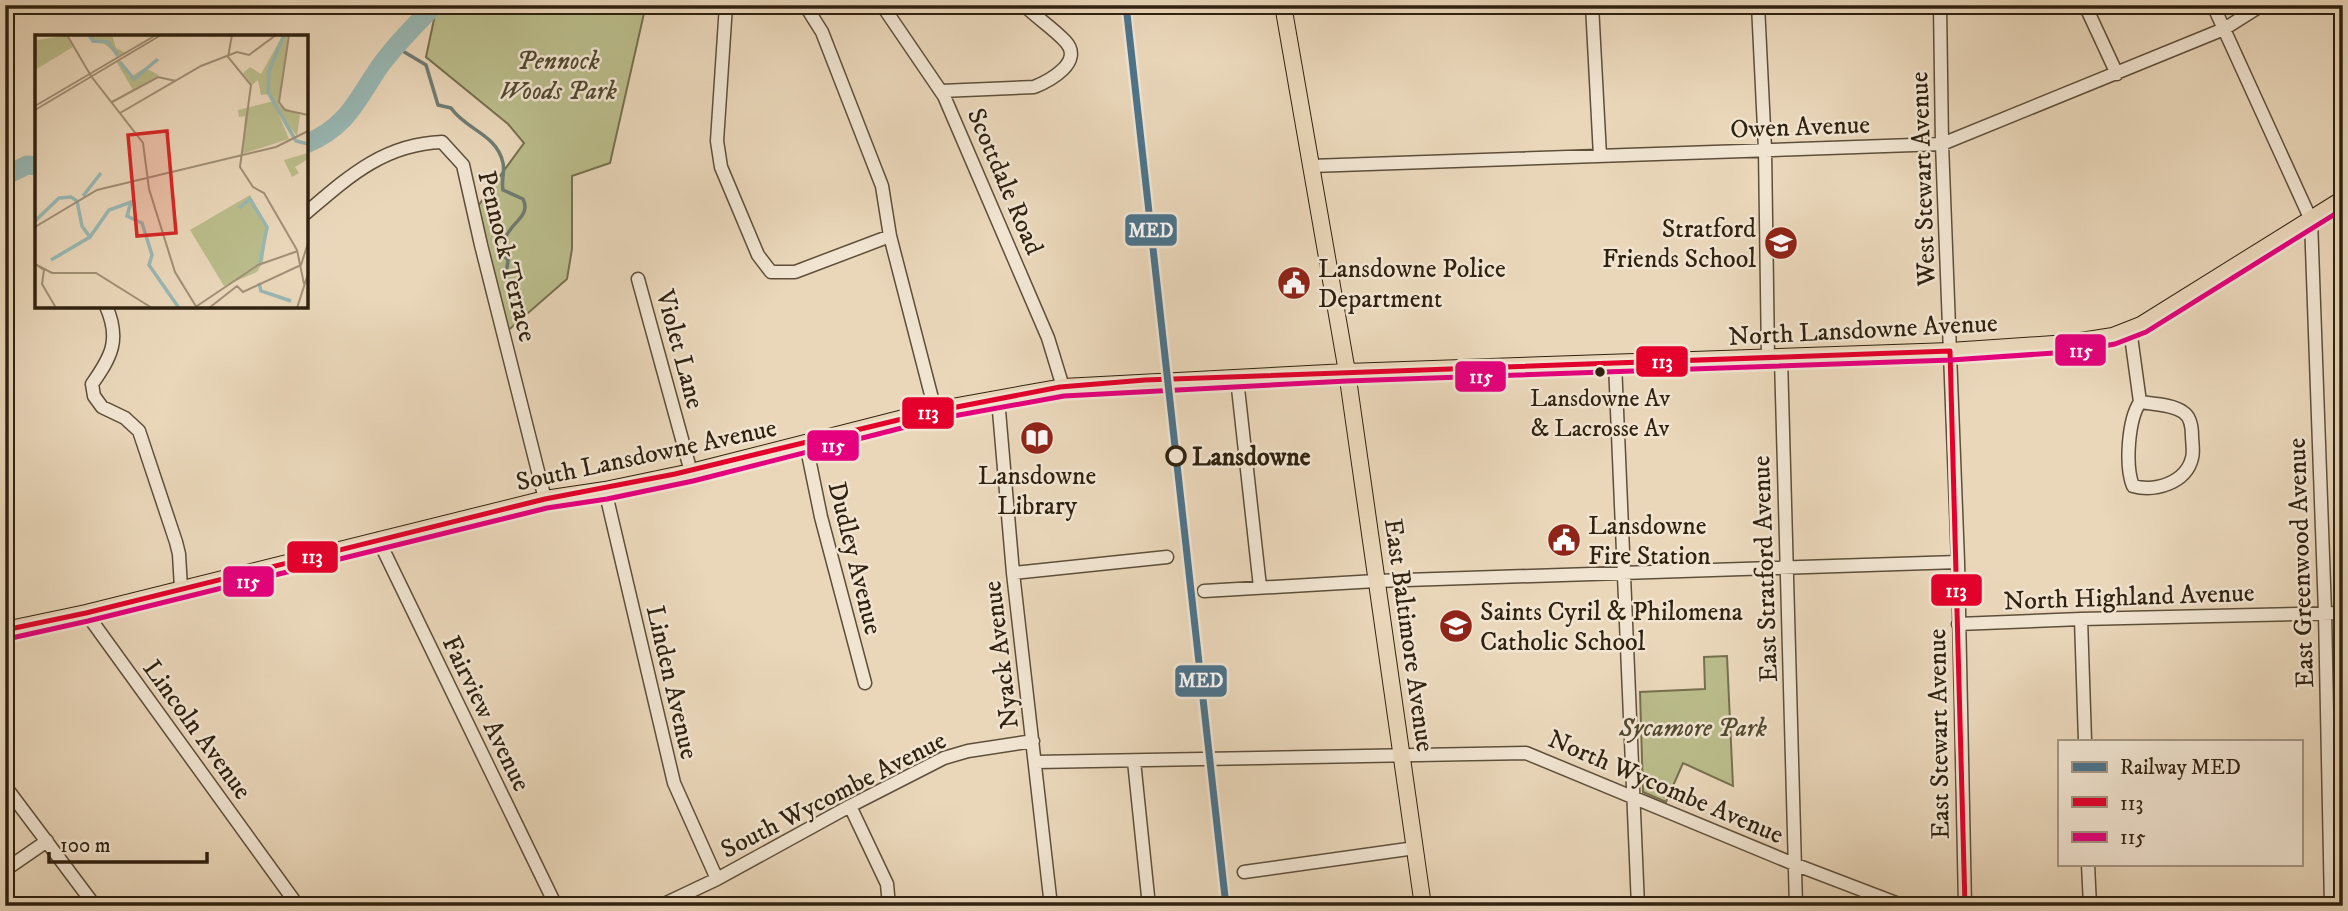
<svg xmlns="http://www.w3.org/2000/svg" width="2348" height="911" font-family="'IM FELL DW Pica',serif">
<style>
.green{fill:#bbbd8c;stroke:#76704e;stroke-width:2}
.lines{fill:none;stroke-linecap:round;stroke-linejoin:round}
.stream{stroke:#6e7c72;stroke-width:3.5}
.river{stroke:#98b8b4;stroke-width:19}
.minor-casing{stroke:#5e4f3a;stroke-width:15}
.major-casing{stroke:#302210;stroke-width:18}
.minor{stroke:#f1e5d2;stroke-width:12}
.major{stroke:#ead7ba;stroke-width:16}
.bus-1-casing{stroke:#f1e5d2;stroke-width:10}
.bus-2-casing{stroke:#f1e5d2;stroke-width:10}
.bus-1{stroke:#e4002b;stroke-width:5}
.bus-2{stroke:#e5007d;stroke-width:5}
.rail-1-casing{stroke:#f1e5d2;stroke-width:12}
.rail-1{stroke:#4c748c;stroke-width:7}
.bus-dot{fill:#302210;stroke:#f1e5d2;stroke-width:2.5}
.stop-dot{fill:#f1e5d2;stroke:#302210;stroke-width:3.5}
.labels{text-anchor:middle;stroke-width:5;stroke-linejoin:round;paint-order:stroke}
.bus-label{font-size:24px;fill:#302210;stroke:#f1e5d2}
.park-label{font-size:26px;font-style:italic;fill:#53492f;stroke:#f1e5d2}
.street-label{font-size:26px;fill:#302210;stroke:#f1e5d2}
.poi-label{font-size:26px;fill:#302210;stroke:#f1e5d2;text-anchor:start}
.stop-label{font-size:26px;font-weight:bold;fill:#302210;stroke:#f1e5d2;text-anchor:start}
.inset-river{fill:none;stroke:#98b8b4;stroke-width:3.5}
.inset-road{fill:none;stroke:#a08f76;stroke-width:2}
.view{fill:#d62828;fill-opacity:0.15;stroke:#d62828;stroke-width:3.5}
.inset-edge{fill:none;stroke:#302210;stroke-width:3.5}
.line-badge{stroke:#f1e5d2;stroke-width:2.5}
.badge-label{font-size:19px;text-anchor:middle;font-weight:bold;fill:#fff}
</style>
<rect width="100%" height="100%" fill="#ead7ba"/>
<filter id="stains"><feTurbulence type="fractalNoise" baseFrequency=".00286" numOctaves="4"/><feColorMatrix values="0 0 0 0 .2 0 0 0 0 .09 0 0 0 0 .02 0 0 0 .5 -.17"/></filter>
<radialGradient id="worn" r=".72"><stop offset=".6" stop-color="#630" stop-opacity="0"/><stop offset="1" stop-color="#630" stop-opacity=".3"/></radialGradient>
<path class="green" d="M437 5H643L645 9 610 163 572 176V249L567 279 504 334 473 213 524 143 508 124 426 57Z
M1727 656 1733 786 1683 763 1666 802 1643 792 1640 692 1705 689 1704 657Z"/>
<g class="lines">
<path class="stream" d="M396 47 426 65 438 105 451 108C466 130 497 134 503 163 505 172 501 181 503 190L523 199C530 213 517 220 510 230 504 238 503 245 502 254L508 260 507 268"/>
<path class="river" d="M306 144C348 126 356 101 380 66 396 44 416 24 435 5
M5 176 27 165 37 166"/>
<g class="minor-casing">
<path id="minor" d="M726 5 717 141 721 167 758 255 771 272H795L890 236
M805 5 822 32 882 186 890 236 935 410
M882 5 944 96 1048 338 1063 387
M1592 5 1600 156
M1758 5 1765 149 1768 358
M1940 5 1942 144 1958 562 1965 906
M2085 5 2117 74
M2213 5 2311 220 2325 613 2331 906
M941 91 1034 87C1049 81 1085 62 1065 41 1053 28 1037 18 1024 5
M1311 166 1942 144 2224 29 2262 5
M306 213C348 177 384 144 442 142L463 165 481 245 545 499
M638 279 691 472
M106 306C121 340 111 357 92 384L94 396 102 407 125 418 139 431 176 542 179 554 181 588
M2130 329 2140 402C2128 420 2125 466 2133 486 2155 492 2186 483 2192 458 2194 452 2192 443 2192 436 2192 427 2191 417 2183 412 2172 404 2153 404 2140 402
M1781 358 1796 906
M1615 363 1638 906
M1237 379 1260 587
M998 399 1013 573 1051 906
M806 444 821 517 865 683
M605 490 674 783 717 879
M378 539 556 906
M1013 573 1167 557
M1204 591 1376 581 1958 562
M86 613 298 906
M2081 619 2085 741
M1958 624 2081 619 2343 613
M1134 761 1149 906
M1036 762 1526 753 1794 864 1904 906
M5 786 95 906
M850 806 887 884 889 906
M2088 864 2090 906
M5 870 47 841
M1244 872 1415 848
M660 906 717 879 850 806 944 758 968 751 1033 741"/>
</g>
<g class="major-casing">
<path id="major" d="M1283 5 1347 372 1423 906
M5 630 86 613 545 499 605 490 691 472 935 410 1063 387 1347 372 1950 351 2068 343 2113 336 2141 325 2343 199"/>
</g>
<use href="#minor" class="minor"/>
<use href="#major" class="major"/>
<g class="bus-1-casing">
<path id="bus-1" d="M5 630 86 613 545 499 675 474 931 412 1060 387 1145 380 1950 351 1965 906"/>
</g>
<g class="bus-2-casing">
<path id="bus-2" d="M7 639 88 621 547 508 607 499 693 481 937 419 1064 396 1347 381 1951 360 2069 352 2115 344 2146 332 2343 209"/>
</g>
<use href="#bus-1" class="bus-1"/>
<use href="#bus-2" class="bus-2"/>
<g class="rail-1-casing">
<path id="rail-1" d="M1126 5 1226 906"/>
</g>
<use href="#rail-1" class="rail-1"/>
</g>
<defs>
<g id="school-disc" transform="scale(1.75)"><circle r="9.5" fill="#8f2418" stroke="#f1e5d2"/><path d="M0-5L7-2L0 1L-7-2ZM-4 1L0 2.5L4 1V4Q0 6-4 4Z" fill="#fff"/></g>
<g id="civic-disc" transform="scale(1.75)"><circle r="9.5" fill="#8f2418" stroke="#f1e5d2"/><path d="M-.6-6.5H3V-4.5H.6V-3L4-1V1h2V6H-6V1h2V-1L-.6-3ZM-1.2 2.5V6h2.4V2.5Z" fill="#fff"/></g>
<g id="library-disc" transform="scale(1.75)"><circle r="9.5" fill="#8f2418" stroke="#f1e5d2"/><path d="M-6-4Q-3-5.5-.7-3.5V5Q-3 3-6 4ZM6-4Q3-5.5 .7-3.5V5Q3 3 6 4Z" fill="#fff"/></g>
</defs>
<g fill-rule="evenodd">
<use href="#school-disc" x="1781" y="243"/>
<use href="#civic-disc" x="1294" y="283"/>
<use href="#library-disc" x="1037" y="438"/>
<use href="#civic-disc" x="1564" y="540"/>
<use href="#school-disc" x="1456" y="626"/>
</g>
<circle class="bus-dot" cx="1600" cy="372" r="6"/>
<circle class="stop-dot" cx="1176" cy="456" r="9"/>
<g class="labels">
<g class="bus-label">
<text x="1600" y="406">Lansdowne Av<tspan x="1600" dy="30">&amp; Lacrosse Av</tspan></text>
</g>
<g class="park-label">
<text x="558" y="69">Pennock<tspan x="558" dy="30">Woods Park</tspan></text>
<text x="1693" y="736">Sycamore Park</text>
</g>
<g class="street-label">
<text transform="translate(1800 126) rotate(-2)" y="9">Owen Avenue</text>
<text transform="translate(1922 179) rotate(-92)" y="9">West Stewart Avenue</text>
<text transform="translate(1006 181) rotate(67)" y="9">Scottdale Road</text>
<text transform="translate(508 256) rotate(76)" y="9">Pennock Terrace</text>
<text transform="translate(1863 329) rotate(-3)" y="9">North Lansdowne Avenue</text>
<text transform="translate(681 349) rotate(75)" y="9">Violet Lane</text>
<text transform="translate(646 454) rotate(-12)" y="9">South Lansdowne Avenue</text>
<text transform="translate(856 558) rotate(76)" y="9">Dudley Avenue</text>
<text transform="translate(2300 563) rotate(-92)" y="9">East Greenwood Avenue</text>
<text transform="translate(1764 569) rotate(-92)" y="9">East Stratford Avenue</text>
<text transform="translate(2129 596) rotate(-2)" y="9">North Highland Avenue</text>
<text transform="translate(1410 635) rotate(82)" y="9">East Baltimore Avenue</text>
<text transform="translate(1000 655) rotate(-97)" y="9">Nyack Avenue</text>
<text transform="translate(673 682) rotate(77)" y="9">Linden Avenue</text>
<text transform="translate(487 713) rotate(64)" y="9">Fairview Avenue</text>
<text transform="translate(198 729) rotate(54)" y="9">Lincoln Avenue</text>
<text transform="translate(1938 734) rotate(-91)" y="9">East Stewart Avenue</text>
<text transform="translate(1666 786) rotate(23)" y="9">North Wycombe Avenue</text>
<text transform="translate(833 794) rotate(-27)" y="9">South Wycombe Avenue</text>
</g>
<g class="poi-label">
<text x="1756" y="237" text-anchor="end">Stratford<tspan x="1756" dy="30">Friends School</tspan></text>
<text x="1318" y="277">Lansdowne Police<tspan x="1318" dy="30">Department</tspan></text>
<text x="1037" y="484" text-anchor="middle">Lansdowne<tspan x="1037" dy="30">Library</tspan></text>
<text x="1588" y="534">Lansdowne<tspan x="1588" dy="30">Fire Station</tspan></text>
<text x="1480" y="620">Saints Cyril &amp; Philomena<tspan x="1480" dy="30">Catholic School</tspan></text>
</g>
<g class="stop-label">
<text x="1192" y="465">Lansdowne</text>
</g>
</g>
<g transform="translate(35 35)">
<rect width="273" height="273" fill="#ead7ba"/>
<path d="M0 0 3 5 32 0 38 12 0 35ZM53 0H77L81 13 91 18 85 21 64 5 58 8ZM248 0H253L244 70 265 80 262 101 244 80 254 104 207 119 210 81 204 82 203 75 239 66 234 59 226 60 223 45 217 50 208 38 215 32 226 39ZM84 24 95 42 110 33 124 40 98 55 81 26ZM273 118V124L260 132 264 138 257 142 249 125ZM215 160 232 192 228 227 222 237 189 251 155 195Z" fill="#bbbd8c"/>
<path class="inset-river" d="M54 0 58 6 73 7 83 21M249 0 234 36 233 57 261 106 273 109M85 27 99 44 123 24M48 161 66 138M204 173 215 164 232 192 225 228M0 186 24 163 36 162 42 166 47 191 55 202 74 175 96 167 92 181 107 188 117 220 114 230 144 273M16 225 55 202M224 248 226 256 256 266"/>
<path class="inset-road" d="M32 0 56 41 108 108 114 154 140 237 162 273M197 0 193 22 216 50 205 132 218 152 229 158 262 215 269 249M254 0 244 67 250 75 273 80M77 67 123 42 141 46M0 71 121 0M0 75 126 0M85 78 166 31 202 17 214 20 241 0M0 192 62 155 241 112 273 96M0 229 17 238H61L117 273M0 229 9 235 7 249 21 273M159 273 223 230 263 216M174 273 202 251 208 257 266 230 273 208M262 273 273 239"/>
<path class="view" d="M132 96 141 198 102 201 93 100Z"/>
<rect width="273" height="273" class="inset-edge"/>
</g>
<g class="line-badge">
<rect x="1124" y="213" width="54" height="34" rx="7" fill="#4c748c"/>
<rect x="2054" y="333" width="53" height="34" rx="7" fill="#e5007d"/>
<rect x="1635" y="345" width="54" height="33" rx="7" fill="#e4002b"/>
<rect x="1454" y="360" width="53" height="33" rx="7" fill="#e5007d"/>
<rect x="901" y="396" width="54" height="34" rx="7" fill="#e4002b"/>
<rect x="806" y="429" width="54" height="33" rx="7" fill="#e5007d"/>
<rect x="286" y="540" width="53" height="34" rx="7" fill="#e4002b"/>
<rect x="222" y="565" width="53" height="33" rx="7" fill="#e5007d"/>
<rect x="1930" y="573" width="53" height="34" rx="7" fill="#e4002b"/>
<rect x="1174" y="664" width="54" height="34" rx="7" fill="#4c748c"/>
</g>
<g class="badge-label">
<text x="1151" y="237">MED</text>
<text x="2081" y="357">115</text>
<text x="1662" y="368">113</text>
<text x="1481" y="383">115</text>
<text x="928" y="419">113</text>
<text x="833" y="452">115</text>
<text x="312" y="563">113</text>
<text x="248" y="588">115</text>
<text x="1956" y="597">113</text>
<text x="1201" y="687">MED</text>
</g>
<rect width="2348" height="911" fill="none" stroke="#ead7ba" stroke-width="28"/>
<rect x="7" y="7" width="2334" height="897" fill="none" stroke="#302210" stroke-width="3.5"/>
<rect x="14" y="14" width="2320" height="883" fill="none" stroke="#302210" stroke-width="2"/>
<rect x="2058" y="740" width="245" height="126" fill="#f1e5d2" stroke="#a49784" stroke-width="2"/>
<rect x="2072" y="762" width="35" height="10" fill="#4c748c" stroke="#a49784" stroke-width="2"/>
<text x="2120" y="774" font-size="21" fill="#302210">Railway MED</text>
<rect x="2072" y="797" width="35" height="10" fill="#e4002b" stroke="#a49784" stroke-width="2"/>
<text x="2120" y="810" font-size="21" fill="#302210">113</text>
<rect x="2072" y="832" width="35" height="10" fill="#e5007d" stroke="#a49784" stroke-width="2"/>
<text x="2120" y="844" font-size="21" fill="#302210">115</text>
<path d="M49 852v10h158v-10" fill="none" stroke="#302210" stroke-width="3.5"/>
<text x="60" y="852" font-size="21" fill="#302210" stroke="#f1e5d2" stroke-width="5" paint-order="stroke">100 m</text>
<rect width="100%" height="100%" filter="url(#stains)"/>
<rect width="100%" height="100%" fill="url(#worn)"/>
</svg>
